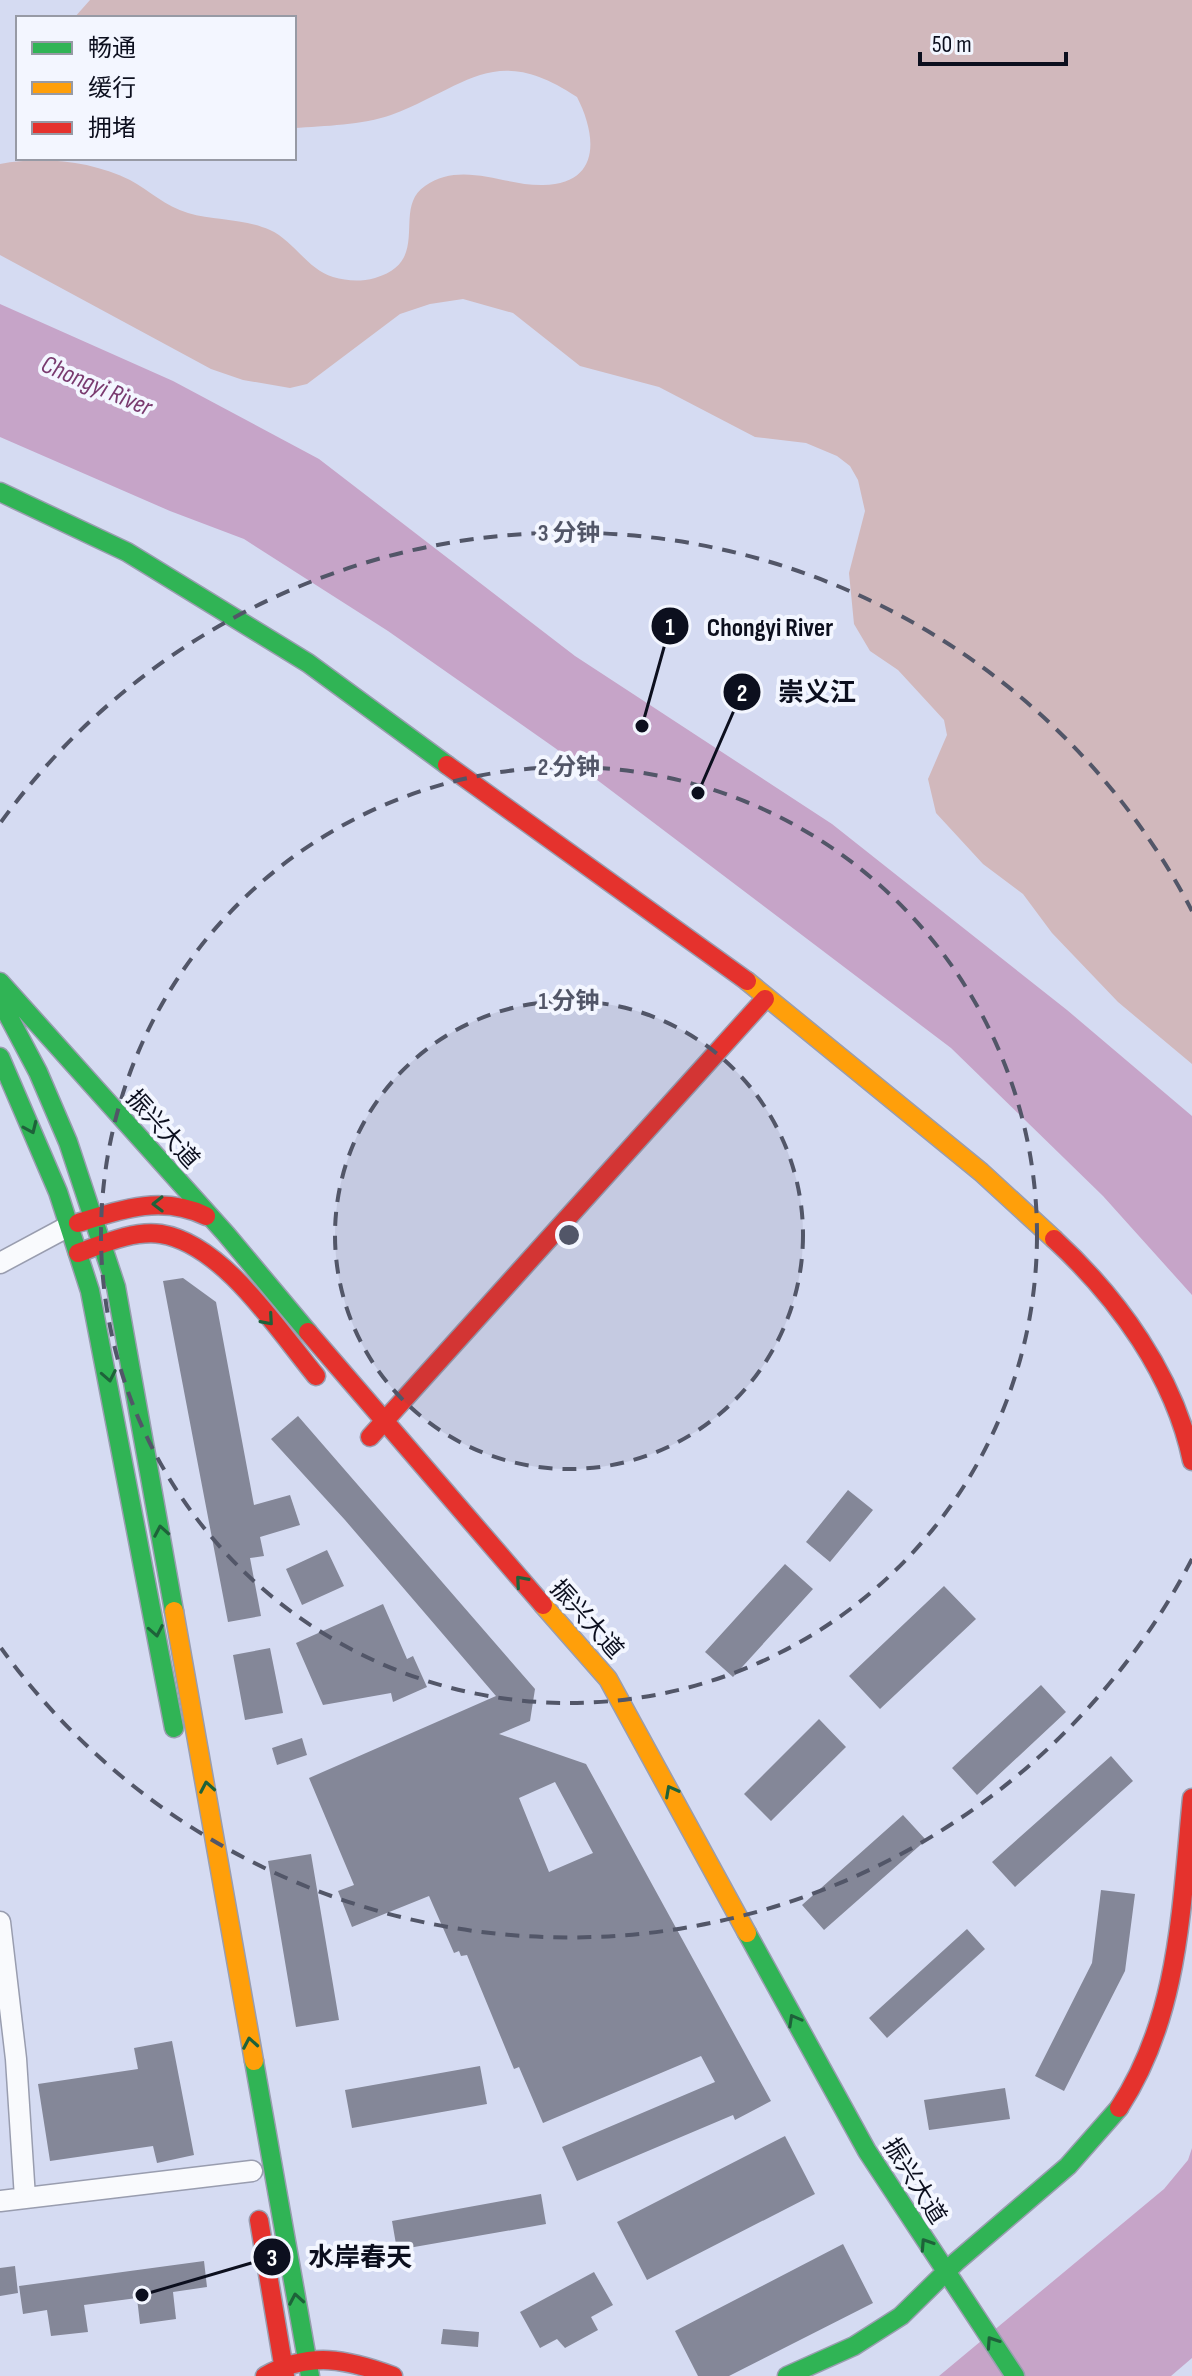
<svg xmlns="http://www.w3.org/2000/svg" width="1192" height="2376" font-family="'Sofia Sans Condensed','Noto Sans SC',sans-serif">
<style>
.green{fill:#d1b8bc}
.water{fill:#c6a4c8}
.building{fill:#848798;fill-rule:evenodd}
.lines{fill:none;stroke-linecap:round;stroke-linejoin:round}
.street-casing{stroke:#999daf;stroke-width:23}
.fast-casing{stroke:#999daf;stroke-width:21}
.slow-casing{stroke:#999daf;stroke-width:21}
.jam-casing{stroke:#999daf;stroke-width:21}
.street{stroke:#f9fafd;stroke-width:20}
.fast{stroke:#30b455;stroke-width:18}
.slow{stroke:#ff9f0a;stroke-width:18}
.jam{stroke:#e5322d;stroke-width:18}
.oneway{stroke:#1e623a}
.ring{fill:none;stroke:#525668;stroke-width:4;stroke-dasharray:14 10}
.labels{text-anchor:middle;stroke-width:8;stroke-linejoin:round;paint-order:stroke}
.street-label{font-size:24px;fill:#0c0f1e;stroke:#f3f6ff}
.water-label{font-size:26px;font-style:italic;fill:#793a6f;stroke:#f3f6ff}
.centre{fill:#525668;stroke:#f3f6ff;stroke-width:4}
.ring-label{font-size:24px;text-anchor:middle;font-weight:bold;fill:#525668;stroke:#f3f6ff;stroke-width:8;stroke-linejoin:round;paint-order:stroke}
.leader{fill:none;stroke:#0c0f1e;stroke-width:3}
.callout-dot{fill:#0c0f1e;stroke:#f3f6ff;stroke-width:3}
.mark-label{font-size:24px;text-anchor:middle;font-weight:bold;fill:#fff}
.callout-label{font-size:26px;text-anchor:middle;font-weight:bold;fill:#0c0f1e;stroke:#f3f6ff;stroke-width:8;stroke-linejoin:round;paint-order:stroke}
</style>
<rect width="100%" height="100%" fill="#d5dbf2"/>
<path class="green" d="M90 0H1192V1064L1118 1002 1052 933 1023 894 983 864 936 813 928 779 947 735 944 720 898 670 870 651 854 624 849 573 865 511 858 480 850 466 837 456 806 443 755 437 659 387 580 366 513 313 463 299 430 304 400 314 307 384 290 388 243 380 211 369 0 255V164C43 156 91 161 130 180 150 191 165 206 188 213 215 221 243 218 270 230 294 241 307 269 333 277 347 281 360 282 375 278 433 261 391 209 425 186 462 160 504 186 543 185 601 184 597 136 577 97 494 42 468 86 391 115 363 125 324 126 294 128V18H74Z"/>
<path class="water" d="M0 304 173 381 319 459 575 656 832 824 1067 1010 1192 1116V1295L1103 1196 951 1048 555 748 388 631 244 539 170 511 0 437Z
M1192 2148V2358L1171 2376H939L1164 2189 1188 2160Z"/>
<path class="building" d="M183 1278 216 1302 254 1505 290 1495 300 1525 260 1537 264 1556 250 1558 261 1616 228 1622 163 1281Z
M298 1416 535 1689 530 1721 499 1734 586 1764 771 2101 735 2120 733 2115 577 2181 562 2147 715 2082 701 2056 543 2123 519 2067 514 2069 467 1955 461 1956 459 1951 454 1953 429 1896 352 1927 338 1891 354 1885 309 1778 496 1696 345 1520 271 1439ZM555 1782 593 1853 549 1872 519 1798Z
M848 1490 873 1510 830 1562 806 1542Z
M327 1550 344 1586 302 1605 286 1569Z
M785 1564 813 1589 733 1677 705 1652Z
M944 1586 976 1619 880 1709 849 1676Z
M383 1604 407 1659 413 1656 427 1687 393 1702 391 1693 323 1705 296 1643Z
M270 1648 283 1713 245 1720 233 1655Z
M1041 1685 1066 1712 977 1795 952 1768Z
M819 1719 846 1747 771 1821 744 1794Z
M302 1738 307 1755 277 1765 272 1748Z
M1111 1756 1133 1781 1015 1887 992 1862Z
M903 1815 926 1840 824 1930 802 1905Z
M311 1854 339 2020 296 2027 268 1861Z
M1101 1890 1135 1894 1125 1971 1064 2091 1035 2076 1092 1963Z
M967 1929 985 1949 887 2038 869 2018Z
M172 2041 194 2155 157 2163 153 2146 50 2161 38 2084 138 2069 134 2048Z
M480 2066 487 2104 352 2128 345 2090Z
M1005 2088 1010 2119 929 2130 924 2100Z
M785 2136 815 2194 647 2280 617 2222Z
M541 2194 546 2224 397 2250 392 2221Z
M843 2244 873 2303 729 2376H698L675 2331Z
M204 2261 207 2287 173 2292 176 2319 140 2324 137 2298 84 2305 88 2332 51 2336 47 2310 23 2314 19 2286Z
M15 2266 18 2293 0 2296V2268Z
M594 2272 613 2305 591 2317 598 2330 565 2348 557 2339 540 2348 520 2312Z
M443 2329 479 2332 478 2347 441 2344Z"/>
<g class="lines">
<g class="street-casing">
<path id="street" d="M0 1263 69 1226
M0 1922 16 2059 25 2198
M0 2201 252 2171"/>
</g>
<g class="fast-casing">
<path id="fast" d="M0 492 127 552 308 663 447 765
M0 982 226 1234 308 1332
M2 1004 38 1072 68 1142 116 1287 174 1611
M0 1057 58 1192 90 1291 174 1728
M747 1933 867 2151 1015 2376
M254 2061 310 2376
M787 2376 854 2346 901 2316 956 2262 1068 2166 1119 2108"/>
</g>
<g class="slow-casing">
<path id="slow" d="M747 981 981 1172 1054 1239
M543 1605 608 1679 747 1933
M174 1611 254 2061"/>
</g>
<g class="jam-casing">
<path id="jam" d="M447 765 747 981
M78 1223C122 1209 162 1195 206 1216
M1054 1239C1118 1298 1174 1375 1192 1461
M78 1253C103 1244 133 1230 161 1234 223 1244 278 1330 316 1376
M308 1332 543 1605
M370 1437 765 999
M1119 2108C1180 2015 1181 1906 1192 1798
M259 2220 285 2376
M265 2376C310 2351 347 2359 393 2376"/>
</g>
<use href="#street" class="street"/>
<use href="#fast" class="fast"/>
<use href="#slow" class="slow"/>
<use href="#jam" class="jam"/>
</g>
<defs><path id="oneway-chevron" d="M-2-3.5L2.5 0L-2 3.5" fill="none" stroke-width="1.6" stroke-linecap="round" stroke-linejoin="round" transform="scale(2)"/></defs>
<g class="oneway">
<use href="#oneway-chevron" transform="translate(31 1128) rotate(66)"/>
<use href="#oneway-chevron" transform="translate(158 1204) rotate(179)"/>
<use href="#oneway-chevron" transform="translate(268 1320) rotate(49)"/>
<use href="#oneway-chevron" transform="translate(109 1376) rotate(79)"/>
<use href="#oneway-chevron" transform="translate(161 1531) rotate(-100)"/>
<use href="#oneway-chevron" transform="translate(521 1581) rotate(-131)"/>
<use href="#oneway-chevron" transform="translate(156 1631) rotate(79)"/>
<use href="#oneway-chevron" transform="translate(207 1787) rotate(-100)"/>
<use href="#oneway-chevron" transform="translate(671 1791) rotate(-118)"/>
<use href="#oneway-chevron" transform="translate(794 2020) rotate(-119)"/>
<use href="#oneway-chevron" transform="translate(250 2043) rotate(-100)"/>
<use href="#oneway-chevron" transform="translate(926 2244) rotate(-123)"/>
<use href="#oneway-chevron" transform="translate(296 2299) rotate(-100)"/>
<use href="#oneway-chevron" transform="translate(992 2342) rotate(-124)"/>
</g>
<circle cx="569" cy="1235" r="234" fill="#525668" fill-opacity=".12"/>
<g class="ring">
<circle cx="569" cy="1235" r="234"/>
<circle cx="569" cy="1235" r="468"/>
<path d="M1192 1559A702 702 0 0 1 1 1648M1 822A702 702 0 0 1 1192 911"/>
</g>
<g class="labels">
<g class="street-label">
<text transform="translate(163 1129) rotate(48)" y="8">振兴大道</text>
<text transform="translate(587 1619) rotate(48)" y="8">振兴大道</text>
<text transform="translate(915 2181) rotate(58)" y="8">振兴大道</text>
</g>
<g class="water-label">
<text transform="translate(97 385) rotate(23)" y="9">Chongyi River</text>
</g>
</g>
<circle cx="569" cy="1235" r="12" class="centre"/>
<g class="ring-label">
<text x="569" y="541">3 分钟</text>
<text x="569" y="775">2 分钟</text>
<text x="569" y="1009">1 分钟</text>
</g>
<path class="leader" d="M642 726L670 626M698 793L742 692M142 2295L272 2257"/>
<g class="callout-dot">
<circle cx="642" cy="726" r="8"/>
<circle cx="698" cy="793" r="8"/>
<circle cx="142" cy="2295" r="8"/>
<circle cx="670" cy="626" r="20"/>
<circle cx="742" cy="692" r="20"/>
<circle cx="272" cy="2257" r="20"/>
</g>
<g class="mark-label">
<text x="670" y="635">1</text>
<text x="742" y="701">2</text>
<text x="272" y="2266">3</text>
</g>
<g class="callout-label">
<text x="770" y="636">Chongyi River</text>
<text x="817" y="701">崇义江</text>
<text x="360" y="2266">水岸春天</text>
</g>
<rect x="16" y="16" width="280" height="144" fill="#f3f6ff" stroke="#979aa5" stroke-width="2"/>
<rect x="32" y="42" width="40" height="12" fill="#30b455" stroke="#979aa5" stroke-width="2"/>
<text x="88" y="56" font-size="24" fill="#0c0f1e">畅通</text>
<rect x="32" y="82" width="40" height="12" fill="#ff9f0a" stroke="#979aa5" stroke-width="2"/>
<text x="88" y="96" font-size="24" fill="#0c0f1e">缓行</text>
<rect x="32" y="122" width="40" height="12" fill="#e5322d" stroke="#979aa5" stroke-width="2"/>
<text x="88" y="136" font-size="24" fill="#0c0f1e">拥堵</text>
<path d="M920 52v12h146v-12" fill="none" stroke="#0c0f1e" stroke-width="4"/>
<text x="932" y="52" font-size="24" fill="#0c0f1e" stroke="#f3f6ff" stroke-width="6" paint-order="stroke">50 m</text>
</svg>
